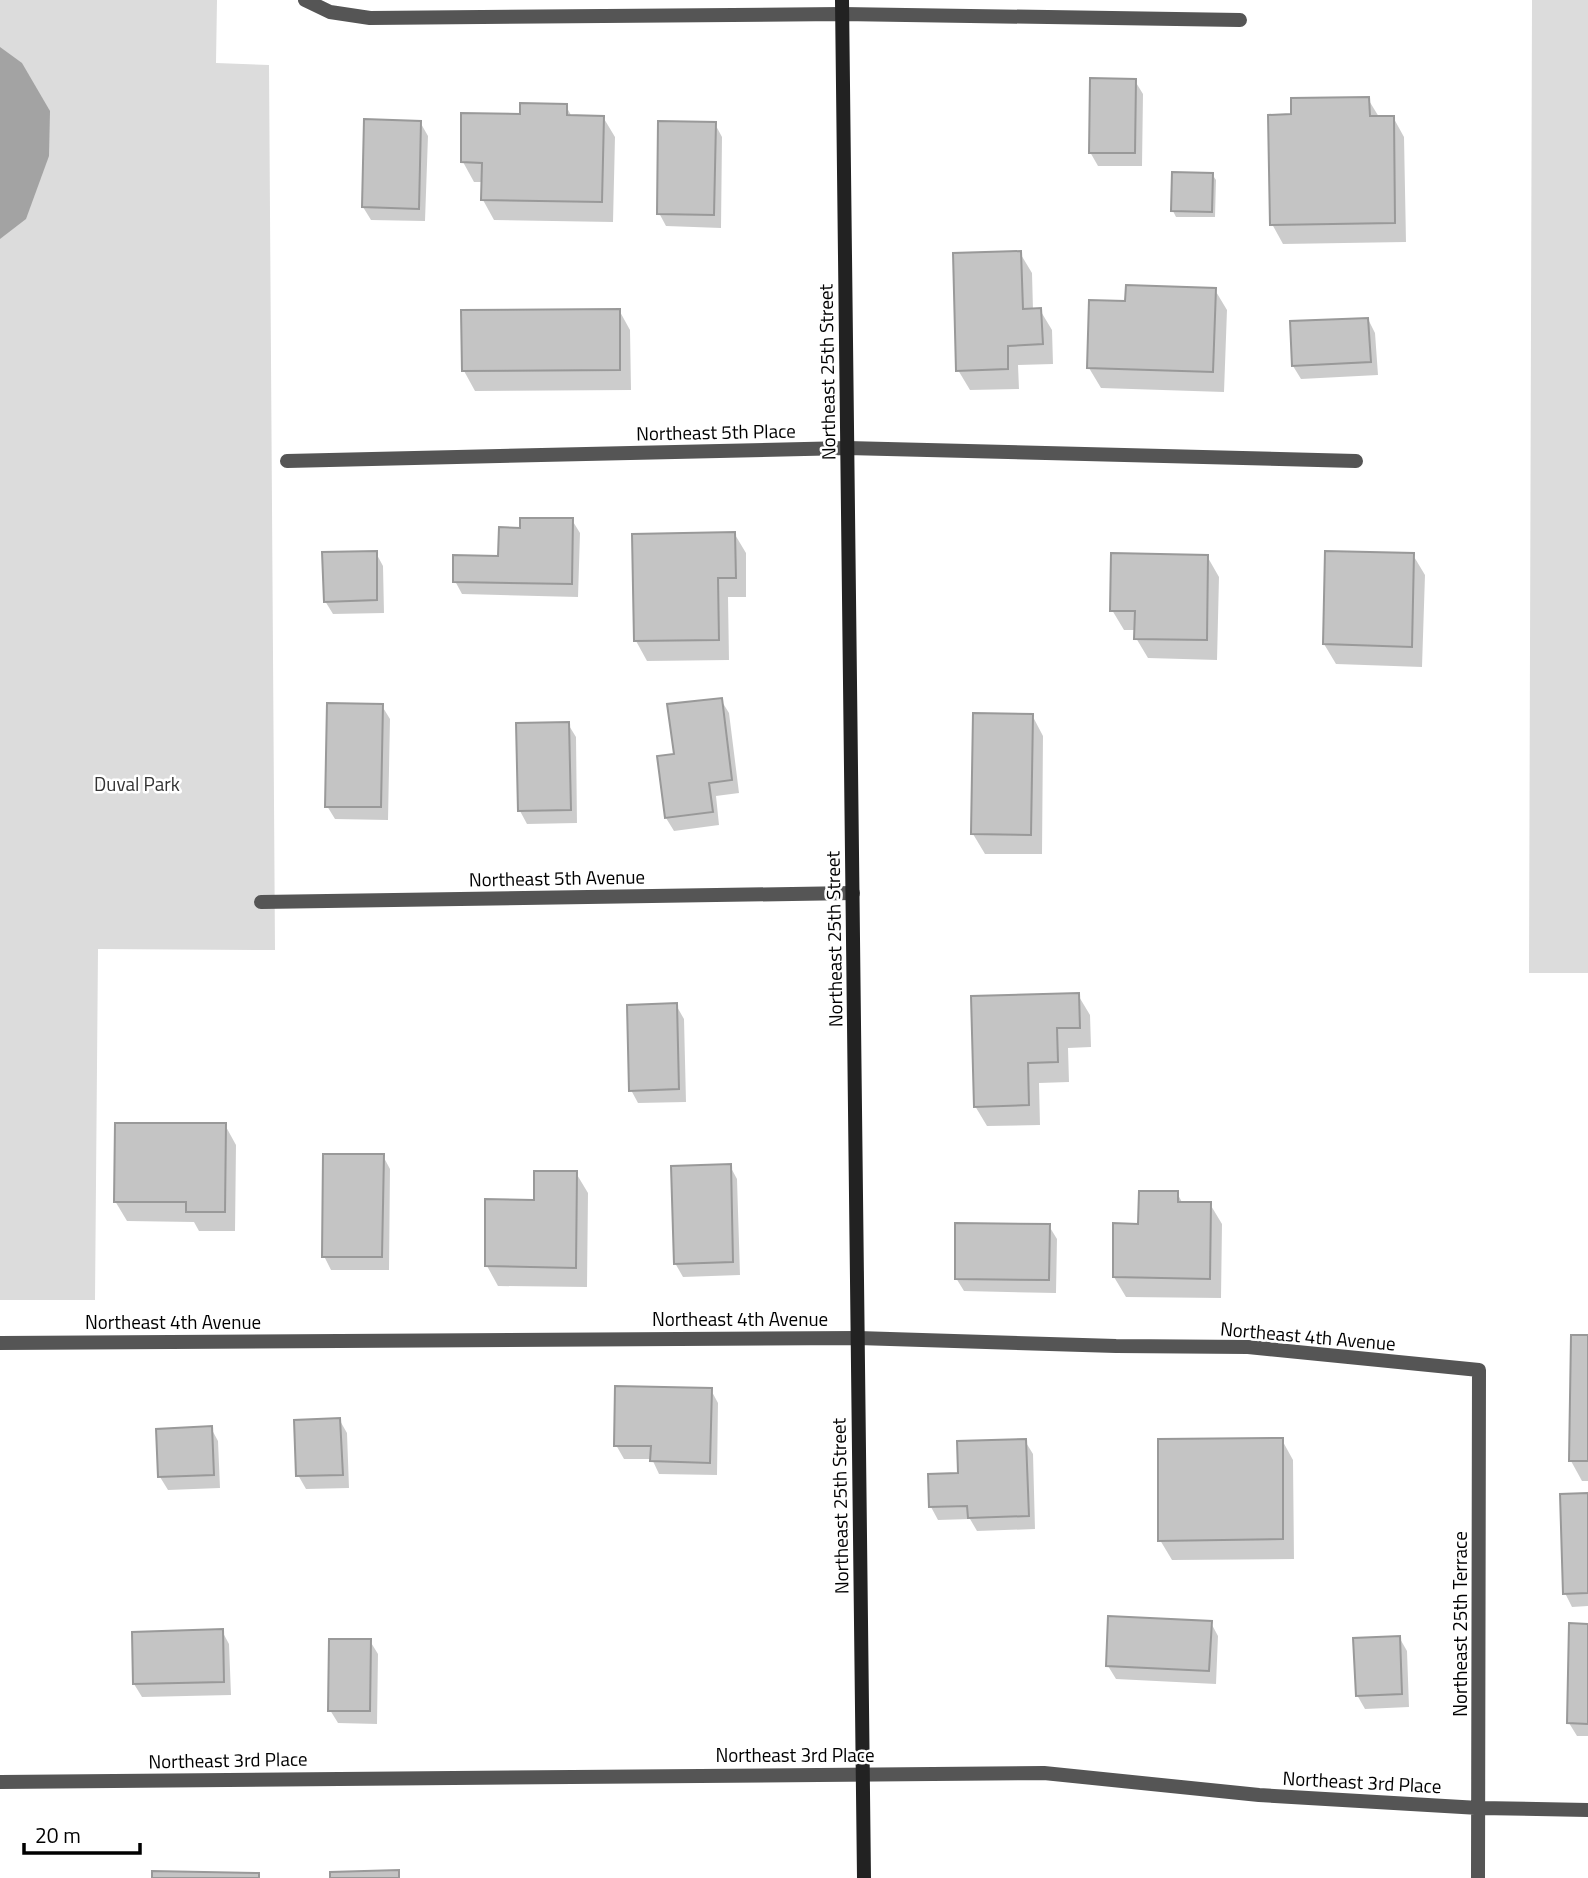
<svg xmlns="http://www.w3.org/2000/svg" width="1588" height="1878" font-family="'Titillium Web',sans-serif">
<style>
.green{fill:#dcdcdc}
.water{fill:#a3a3a3}
.shadow{fill:#0003}
.building{fill:#c4c4c4;stroke:#999;stroke-width:2}
.lines{fill:none;stroke-linecap:round;stroke-linejoin:round}
.street{stroke:#555;stroke-width:14}
.secondary{stroke:#222;stroke-width:14}
.labels{text-anchor:middle;stroke-width:5;stroke-linejoin:round;paint-order:stroke}
.street-label{font-size:19px;fill:#000;stroke:#fff}
.park-label{font-size:19px;fill:#333;stroke:#fff}
</style>
<rect width="100%" height="100%" fill="#fff"/>
<path class="green" d="M0 0H217L216 63 269 65 275 950 98 949 95 1300H0Z
M1532 0H1588V973H1529Z"/>
<path class="water" d="M0 47 22 63 50 111 49 156 26 219 0 239Z"/>
<path class="shadow" d="M1135 81 1143 94 1142 166H1098L1090 152Z
M1368 99 1379 117H1393L1404 137 1406 242 1283 244 1272 224 1293 116Z
M566 106 572 117H603L615 137 613 222 494 220 483 200V182H474L463 162 522 116Z
M420 122 428 136 425 221 371 220 363 207Z
M715 124 722 137 721 228 666 226 659 213Z
M1212 174 1216 180 1215 217H1176L1173 211Z
M1020 253 1032 273 1033 310H1040L1052 330 1053 364 1018 365 1019 389 970 390 958 370Z
M1215 290 1227 310 1224 392 1101 388 1089 368 1127 303Z
M619 310 630 330 631 390 475 391 464 371Z
M1368 319 1375 333 1378 375 1301 379 1293 366Z
M572 520 580 533 578 597 462 594 455 581Z
M734 533 746 553V597H728L729 660 647 661 636 641Z
M376 553 383 566 384 613 333 614 325 601Z
M1413 555 1425 575 1422 667 1336 664 1324 644Z
M1207 556 1219 577 1217 660 1148 658 1136 638V630H1124L1112 610Z
M721 700 729 713 739 793 716 796 719 825 674 831 666 818 676 756Z
M382 706 390 719 388 820 335 819 327 806Z
M1032 715 1043 736 1042 854H985L973 834Z
M568 724 576 737 577 823 527 824 520 811Z
M1078 995 1090 1015 1091 1047 1068 1048 1069 1082 1039 1083 1040 1125 987 1126 975 1106Z
M676 1005 684 1019 686 1102 638 1103 631 1090Z
M225 1125 236 1145 235 1231H199L194 1222 127 1221 115 1201Z
M383 1156 390 1169 389 1270H331L324 1256Z
M730 1166 737 1179 740 1275 683 1277 675 1263Z
M576 1173 588 1193 587 1287 498 1286 487 1266 535 1201Z
M1177 1193 1183 1204H1210L1222 1224 1221 1298 1126 1297 1114 1277 1140 1226Z
M1049 1226 1057 1239 1056 1293 964 1291 956 1278Z
M1588 1337V1481H1582L1571 1461Z
M711 1390 718 1403 717 1475 659 1474 652 1459H624L616 1445Z
M339 1419 347 1433 349 1488 306 1489 298 1475Z
M211 1428 218 1441 220 1488 168 1490 160 1477Z
M1282 1440 1293 1460 1294 1559 1172 1560 1160 1540Z
M1025 1441 1033 1454 1035 1529 977 1531 970 1519 938 1520 931 1507 960 1475Z
M1588 1495V1606L1572 1607 1565 1593Z
M1211 1623 1218 1636 1216 1684 1116 1679 1108 1666Z
M1588 1625V1736H1577L1569 1723Z
M222 1631 229 1644 231 1695 142 1697 134 1684Z
M1399 1637 1407 1651 1409 1707 1365 1709 1357 1695Z
M370 1641 378 1654 377 1724 338 1723 330 1710Z"/>
<path class="building" d="M1090 78 1136 79 1135 153H1089Z
M1369 97 1370 116H1394L1395 223 1270 225 1268 115 1291 114V98Z
M520 103 567 104V115L604 116 602 202 481 200 482 163 461 162V113L520 114Z
M364 119 421 121 419 209 362 207Z
M658 121 716 122 714 215 657 214Z
M1172 172 1213 173 1212 212 1171 211Z
M1021 251 1023 309 1041 308 1043 344 1008 346V369L956 371 953 253Z
M1126 285 1216 288 1213 372 1087 368 1089 300 1125 301Z
M620 309V370L462 371 461 310Z
M1368 318 1371 362 1292 366 1290 321Z
M520 518H573L572 584 453 582V555L498 556 499 527 520 528Z
M735 532 736 578H718L719 640 634 641 632 534Z
M377 551V600L324 602 322 552Z
M1325 551 1414 553 1412 647 1323 644Z
M1111 553 1208 555 1207 640 1134 639 1135 611H1110Z
M722 698 732 780 709 783 713 812 665 818 657 756 674 754 667 704Z
M327 703 383 704 381 807H325Z
M973 713 1033 714 1031 835 971 834Z
M569 722 571 810 518 811 516 723Z
M1079 993 1080 1028H1057L1058 1062 1028 1063 1029 1105 974 1107 971 996Z
M677 1003 679 1089 629 1091 627 1005Z
M115 1123H226L225 1212H186V1202H114Z
M323 1154H384L382 1257H322Z
M731 1164 733 1262 674 1264 671 1166Z
M534 1171H577L576 1268 485 1266V1199L534 1200Z
M1139 1191H1178V1202H1211L1210 1279 1113 1277V1223L1138 1224Z
M955 1223 1050 1224 1049 1280 955 1279Z
M1571 1335H1588V1461H1569Z
M615 1386 712 1388 710 1463 650 1461 651 1446H614Z
M340 1418 343 1475 296 1476 294 1420Z
M212 1426 214 1475 158 1477 156 1429Z
M1283 1438V1539L1158 1541V1439Z
M1026 1439 1029 1516 968 1518 967 1506 929 1507 928 1474 958 1473 957 1441Z
M1588 1493V1593L1563 1594 1560 1494Z
M1108 1616 1212 1621 1209 1671 1106 1666Z
M1569 1623 1588 1624V1724L1567 1723Z
M223 1629 224 1682 133 1684 132 1632Z
M1400 1636 1402 1694 1356 1696 1353 1638Z
M329 1639H371L370 1711H328Z
M399 1870V1878H330V1872Z
M152 1871 259 1873V1878H152Z"/>
<g class="lines">
<path class="street" d="M305 0 330 12 370 18 842 14 1240 20
M287 461 847 448 1356 461
M261 902 853 893
M0 1343 858 1338 1116 1346 1248 1347 1479 1370 1478 1878
M0 1782 1044 1773 1259 1795 1479 1808 1588 1810"/>
<path class="secondary" d="M842 0 864 1878"/>
</g>
<g class="labels">
<g class="street-label">
<text transform="translate(827 372) rotate(-91)" y="7">Northeast 25th Street</text>
<text transform="translate(716 432) rotate(-1)" y="7">Northeast 5th Place</text>
<text transform="translate(557 878) rotate(-1)" y="7">Northeast 5th Avenue</text>
<text transform="translate(834 939) rotate(-91)" y="7">Northeast 25th Street</text>
<text x="740" y="1326">Northeast 4th Avenue</text>
<text x="173" y="1329">Northeast 4th Avenue</text>
<text transform="translate(1308 1336) rotate(5)" y="7">Northeast 4th Avenue</text>
<text transform="translate(840 1506) rotate(-91)" y="7">Northeast 25th Street</text>
<text transform="translate(1460 1624) rotate(-90)" y="7">Northeast 25th Terrace</text>
<text x="795" y="1762">Northeast 3rd Place</text>
<text transform="translate(228 1760) rotate(-1)" y="7">Northeast 3rd Place</text>
<text transform="translate(1362 1782) rotate(3)" y="7">Northeast 3rd Place</text>
</g>
<g class="park-label">
<text x="137" y="791">Duval Park</text>
</g>
</g>
<path d="M24 1843v10h116v-10" fill="none" stroke="#000000" stroke-width="3.5"/>
<text x="35" y="1843" font-size="21" fill="#000000" stroke="#ffffff" stroke-width="5" paint-order="stroke">20 m</text>
</svg>
